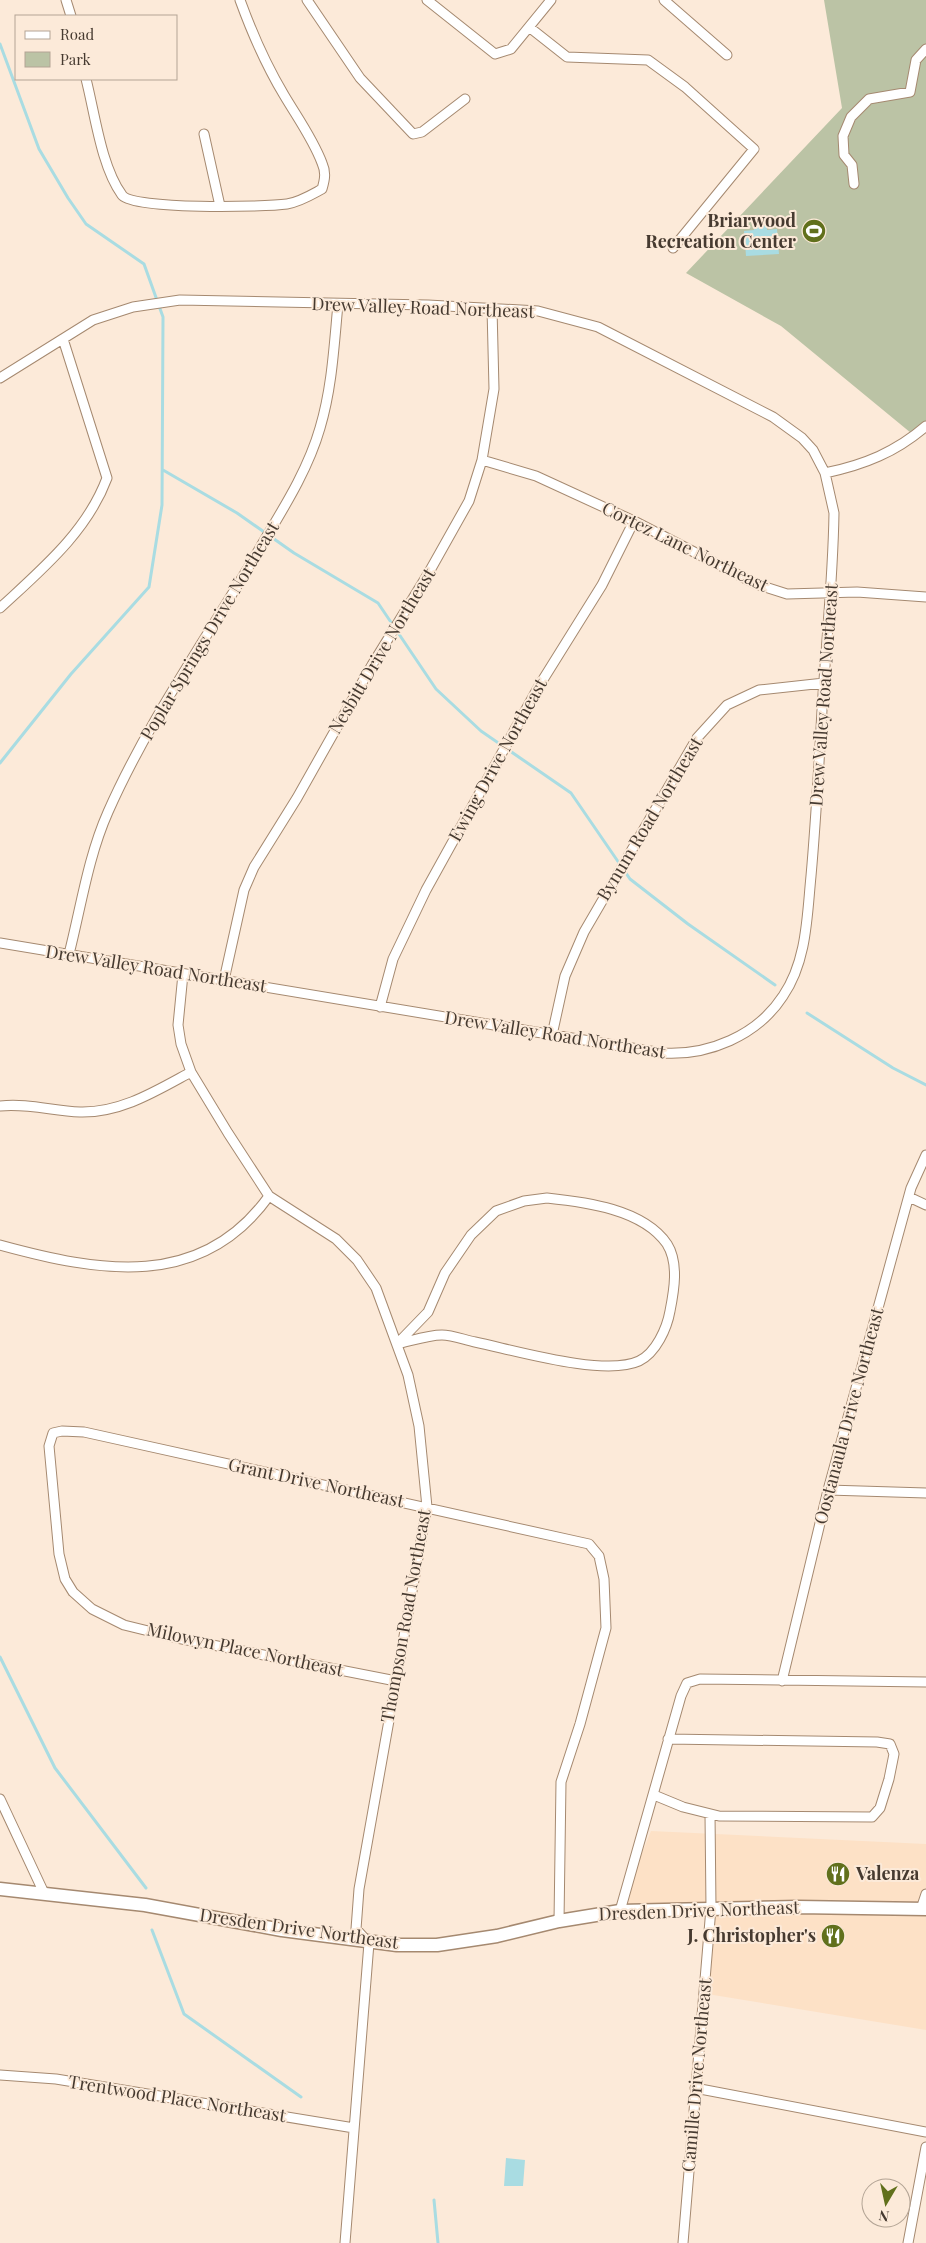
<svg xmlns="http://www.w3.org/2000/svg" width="926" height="2243" font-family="'Playfair Display',serif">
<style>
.built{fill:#fde1c6}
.green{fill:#bbc3a5}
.water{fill:#a9dce2}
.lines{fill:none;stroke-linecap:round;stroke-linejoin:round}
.stream{stroke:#a9dce2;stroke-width:3}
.street-casing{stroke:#a58970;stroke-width:11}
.secondary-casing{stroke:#a58970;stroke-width:15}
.street{stroke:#fff;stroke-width:9}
.secondary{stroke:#fff;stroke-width:12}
.labels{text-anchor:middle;stroke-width:4;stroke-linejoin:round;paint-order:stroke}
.poi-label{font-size:18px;font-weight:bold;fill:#463a30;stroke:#fcead9;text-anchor:end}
.street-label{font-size:18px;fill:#463a30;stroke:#fcead9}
</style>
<rect width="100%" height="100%" fill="#fcead9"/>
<path class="built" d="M651 1831 926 1844V2030L701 1993 711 1908 619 1909Z"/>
<path class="green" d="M824 0H926V422L911 433 781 326 686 273 842 108Z"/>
<path class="water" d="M766 217 767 230 777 229 779 254 746 256 744 231 754 230 753 218Z
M506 2158 525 2160 523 2186H504Z"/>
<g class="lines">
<path class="stream" d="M0 44 39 149 68 198 86 224 144 264 163 317 162 505 149 587 71 674 0 763
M163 470 237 513 294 553 378 603 436 689 481 731 571 793 630 879 688 924 775 985
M807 1013 893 1068 926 1085
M0 1657 55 1768 146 1888
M152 1930 184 2014 301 2097
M434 2200 438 2243"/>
<g class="street-casing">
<path id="street" d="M66 0 71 16
M307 0 360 78 413 134 422 132 465 99
M427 0 495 54 511 49 551 0
M664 0 727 55
M529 27 567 57 648 60 685 87 754 149 673 248
M86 79C95 114 101 166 122 195 132 210 265 207 287 204 300 202 311 195 322 189 325 179 326 172 322 163 313 139 297 117 284 95 266 65 252 33 240 0
M204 134 220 206
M854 184 852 165 844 155 843 136 851 117 869 99 910 92 916 60 926 49
M0 378 93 320 133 307 180 300 428 305 538 311 598 327 773 417 802 438 813 450 825 473 834 513C833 579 826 644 822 710 819 765 816 820 811 876 807 916 807 961 783 996 757 1036 708 1056 662 1053L0 943
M482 460 536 476 634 521 756 584 787 594 857 592 926 597
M825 473C864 465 896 452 926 426
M0 608C41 570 87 532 107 478L63 339
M69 954C81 907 88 857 108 812 149 719 210 634 261 546 283 509 308 470 320 428 332 388 334 346 338 304
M183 974 178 1025 181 1044 191 1072 228 1133 269 1196 336 1239 357 1260 376 1288 408 1375 419 1426 427 1507 359 1889 356 1929 369 1943 345 2243
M224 980 244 890 254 867 297 798 372 665 428 574 469 501 482 460 494 389 492 308
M380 1007 393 959 426 890 539 686 602 585 634 521
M552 1035 565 976 584 932 697 738 727 705 759 690 824 683
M0 1106C28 1103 53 1111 80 1112 121 1113 156 1091 191 1072
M909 1197 926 1205
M547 1198C585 1202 643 1209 667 1244 679 1263 674 1291 670 1311 667 1328 656 1353 639 1361 604 1377 514 1350 475 1342 465 1340 452 1335 442 1335 428 1335 411 1341 397 1344L428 1312 445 1273 471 1235 496 1211 524 1201Z
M0 1245C99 1272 201 1291 269 1196
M828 1490 926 1493
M396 1681 177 1638 124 1625 92 1609 73 1592 65 1579 59 1554 49 1446 53 1433 62 1431 84 1432 589 1544 599 1556 604 1579 606 1628 580 1724 561 1782 559 1921
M782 1681 828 1490 911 1188 926 1155
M654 1795 683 1807 719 1816 872 1817 880 1808 889 1779 894 1754 890 1744 877 1742 668 1739
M0 1799 44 1893
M921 1909 926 1894
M620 1911 681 1696 687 1683 700 1679 926 1682
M0 2075 56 2079 354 2128
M695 2088 926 2132
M683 2243 711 1908 710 1814
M908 2243 926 2147"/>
</g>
<g class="secondary-casing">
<path id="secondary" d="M0 1889 145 1905 282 1930 397 1945H437L497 1936 559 1921 620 1911 798 1907 926 1909"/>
</g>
<use href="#street" class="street"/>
<use href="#secondary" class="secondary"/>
</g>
<defs>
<g id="stadium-disc" transform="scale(1.25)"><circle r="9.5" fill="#61701c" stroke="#fcead9"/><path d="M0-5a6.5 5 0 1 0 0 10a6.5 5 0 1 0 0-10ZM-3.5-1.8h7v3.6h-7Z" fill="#fff"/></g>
<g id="restaurant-disc" transform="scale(1.25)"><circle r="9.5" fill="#61701c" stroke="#fcead9"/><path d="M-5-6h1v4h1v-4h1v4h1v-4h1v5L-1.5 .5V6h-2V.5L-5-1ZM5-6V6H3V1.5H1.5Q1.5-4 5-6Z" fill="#fff"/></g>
</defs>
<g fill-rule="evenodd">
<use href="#stadium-disc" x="814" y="231"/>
<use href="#restaurant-disc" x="838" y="1874"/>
<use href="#restaurant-disc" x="833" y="1936"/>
</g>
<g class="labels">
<g class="poi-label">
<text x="796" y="227">Briarwood<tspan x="796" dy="21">Recreation Center</tspan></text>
<text x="856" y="1880" text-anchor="start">Valenza</text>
<text x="816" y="1942">J. Christopher's</text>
</g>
<g class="street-label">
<text transform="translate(423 308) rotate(2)" y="6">Drew Valley Road Northeast</text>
<text transform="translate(685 547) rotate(26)" y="6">Cortez Lane Northeast</text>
<text transform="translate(210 631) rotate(-59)" y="6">Poplar Springs Drive Northeast</text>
<text transform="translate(382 651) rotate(-59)" y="6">Nesbitt Drive Northeast</text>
<text transform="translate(824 695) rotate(-86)" y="6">Drew Valley Road Northeast</text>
<text transform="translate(498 760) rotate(-61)" y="6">Ewing Drive Northeast</text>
<text transform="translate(650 819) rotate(-59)" y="6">Bynum Road Northeast</text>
<text transform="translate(156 969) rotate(9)" y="6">Drew Valley Road Northeast</text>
<text transform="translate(555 1035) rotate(9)" y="6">Drew Valley Road Northeast</text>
<text transform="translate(849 1416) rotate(-75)" y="6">Oostanaula Drive Northeast</text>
<text transform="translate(316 1483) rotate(12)" y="6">Grant Drive Northeast</text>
<text transform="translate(406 1616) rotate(-80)" y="6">Thompson Road Northeast</text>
<text transform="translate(245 1650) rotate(12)" y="6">Milowyn Place Northeast</text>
<text transform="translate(699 1911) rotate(-2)" y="6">Dresden Drive Northeast</text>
<text transform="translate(299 1929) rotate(8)" y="6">Dresden Drive Northeast</text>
<text transform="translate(697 2075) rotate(-85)" y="6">Camille Drive Northeast</text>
<text transform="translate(177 2099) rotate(9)" y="6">Trentwood Place Northeast</text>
</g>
</g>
<rect x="15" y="15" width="162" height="65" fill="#fcead9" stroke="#b3a495"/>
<rect x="25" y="31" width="25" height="8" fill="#ffffff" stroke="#b3a495"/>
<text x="60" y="40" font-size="15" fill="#463a30">Road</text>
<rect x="25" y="52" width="25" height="15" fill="#bbc3a5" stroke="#b3a495"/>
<text x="60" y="65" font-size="15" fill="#463a30">Park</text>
<g transform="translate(886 2203) rotate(189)"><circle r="24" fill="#fcead9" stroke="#b3a495"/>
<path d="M0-4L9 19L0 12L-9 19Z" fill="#61701c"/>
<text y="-8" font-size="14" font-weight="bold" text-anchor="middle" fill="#463a30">N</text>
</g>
</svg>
